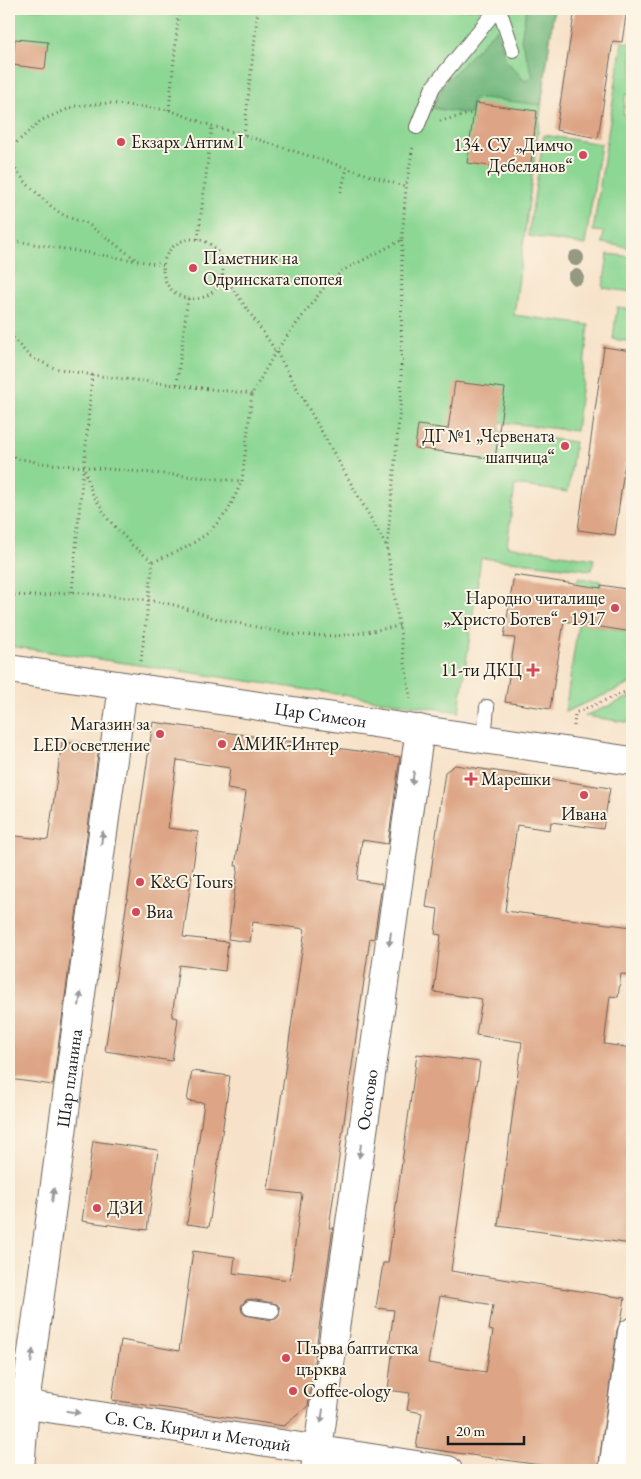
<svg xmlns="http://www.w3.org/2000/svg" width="641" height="1479" font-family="'EB Garamond',serif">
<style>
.green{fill:#8dd794;stroke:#547a58}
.forest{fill:#72b87e;stroke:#476a4d}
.building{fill:#dda585;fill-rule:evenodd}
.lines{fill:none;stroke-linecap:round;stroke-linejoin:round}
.lane-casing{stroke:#696159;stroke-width:16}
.street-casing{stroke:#696159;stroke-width:30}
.secondary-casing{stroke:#696159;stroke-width:30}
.path{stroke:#696159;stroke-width:3;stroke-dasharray:1 4;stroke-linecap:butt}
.lane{stroke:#fff;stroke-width:14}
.street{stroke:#fff;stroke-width:28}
.secondary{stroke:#fff;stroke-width:28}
.tree{fill:#959981}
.oneway{fill:#999}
.poi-dot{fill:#d1495b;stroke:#fcf5e5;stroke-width:2}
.labels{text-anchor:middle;stroke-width:4;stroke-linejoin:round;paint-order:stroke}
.poi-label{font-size:18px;fill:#1c1c1c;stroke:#fcf5e5;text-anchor:start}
.street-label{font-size:18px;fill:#1c1c1c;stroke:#fcf5e5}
</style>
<rect width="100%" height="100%" fill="#fcf5e5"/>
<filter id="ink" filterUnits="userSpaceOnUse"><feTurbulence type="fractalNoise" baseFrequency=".02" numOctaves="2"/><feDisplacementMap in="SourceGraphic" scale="10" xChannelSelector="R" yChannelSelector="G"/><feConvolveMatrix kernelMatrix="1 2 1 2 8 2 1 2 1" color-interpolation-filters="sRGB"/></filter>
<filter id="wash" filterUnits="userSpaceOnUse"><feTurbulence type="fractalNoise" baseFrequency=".0096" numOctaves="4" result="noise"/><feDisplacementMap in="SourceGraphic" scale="20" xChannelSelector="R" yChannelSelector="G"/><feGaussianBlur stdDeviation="1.12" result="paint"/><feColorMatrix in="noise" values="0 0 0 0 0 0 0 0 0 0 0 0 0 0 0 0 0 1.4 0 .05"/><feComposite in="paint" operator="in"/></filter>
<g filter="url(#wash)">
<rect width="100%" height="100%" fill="#f7e2c9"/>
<path class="green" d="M9 9H554L514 315 589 325 576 431 500 422 499 432 575 442 568 492 515 485 507 546 594 559 592 570 481 558 459 712 9 646Z
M622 42 632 43V95L626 94 623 114 632 116V248L602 243 604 232 593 231Z
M544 135 601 144 585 245 528 236Z
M608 254 632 257V292L603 288Z
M617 307 632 309V342L613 339Z
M578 578 601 581 595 626 632 632V683L565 712 579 618 572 617Z
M632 696V723L585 716Z"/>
<path class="forest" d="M526 9H554L541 105 484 98 473 99 470 114 432 108 445 83 496 29 506 60 525 81 533 76 521 40Z"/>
<g id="blocks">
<path class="building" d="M575 9H627L622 42 613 41 598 138 556 130Z
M15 39 48 42 45 69 12 65Z
M475 103 537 111 530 171 467 163Z
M604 347 632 351V464L625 463 615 535 578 530Z
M455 382 505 388 495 459 415 448 418 425 448 429Z
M514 575 601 588V585L632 590V632L564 621 550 709 505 702 515 638 504 637Z
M153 722 400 757 388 844 362 840 357 880 382 884 374 939 370 938 329 1228H333L308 1406 284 1426 112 1400 121 1340 179 1351 193 1251 235 1257 233 1273 290 1280 302 1194 268 1190 305 929 253 922 250 942 228 939 238 866H235L246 792 227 789 230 768 177 760 168 828 198 832 183 937 228 942 225 971 179 965 172 1017 178 1018 172 1061 105 1051ZM251 1299 277 1304 280 1308 279 1316 276 1319 271 1320 245 1315 242 1312 241 1306 246 1300Z
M62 742 99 747 53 1085 9 1079V835L48 840Z
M455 765 610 788 603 829 551 822 550 830 517 825 505 911 632 927V975L621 974 618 997 610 996 604 1044 632 1048V1244L498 1226 522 1042 476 1035 482 999 434 992 441 935 435 934 438 909 426 907 445 772Z
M417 1054 480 1062 451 1271 625 1298 621 1321 617 1330 598 1470H574L416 1447 422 1413 407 1410 410 1393 388 1390 393 1347 389 1346 394 1310 376 1308 383 1263H388ZM440 1296 493 1305 489 1330 493 1331 486 1372 428 1363Z
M192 1071 230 1076 209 1227 187 1224 204 1103 187 1101Z
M93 1141 158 1150 147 1230 82 1221Z"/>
</g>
</g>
<g filter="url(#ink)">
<use href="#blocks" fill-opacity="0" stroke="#696159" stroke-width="1"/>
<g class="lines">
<g class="lane-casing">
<path id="lane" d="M499 9 513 50
M417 127 433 87 497 9
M484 739 487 707
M250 1308 272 1311"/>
</g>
<g class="street-casing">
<g id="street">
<path id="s1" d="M9 1402 448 1470"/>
<path id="s2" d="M20 1470 25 1404 123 686"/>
<path id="s3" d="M315 1470 420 729"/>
<path d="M613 1470 632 1332"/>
</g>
</g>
<g class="secondary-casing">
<g id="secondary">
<path id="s4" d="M9 669 632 761"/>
</g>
</g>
<path class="path" d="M169 110 179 9
M440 121 474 113
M244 135 258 9
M9 149 42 120 75 106 108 103 169 110 212 126 244 135 406 187
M9 162 29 186 53 208 65 216 88 224 138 261
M341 192 347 168
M198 239 212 126
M163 269a30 30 0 1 1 60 0a30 30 0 1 1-60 0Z
M9 240 163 265
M402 240 401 397 387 547 411 702
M222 275 236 293 276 351 387 547
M9 329 13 338 29 356 54 368 92 375 252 394
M92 375 84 467 92 493 108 519 132 545 153 562
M177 384 188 298
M9 456 40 463 242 481
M72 592 83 470
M9 595 36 596 72 592 148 600 175 605 218 619 295 635 336 636 360 633 400 626
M141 661 153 562 187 547 208 533 228 511 242 481 252 394 276 351 322 290 342 271 402 240 406 187 413 146
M574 726 575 713 632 689"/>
<use href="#lane" class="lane"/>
<use href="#street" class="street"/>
<use href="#secondary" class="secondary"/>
</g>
<g class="tree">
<circle cx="576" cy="258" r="8"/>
<circle cx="576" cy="277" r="8"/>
</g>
<defs><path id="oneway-solid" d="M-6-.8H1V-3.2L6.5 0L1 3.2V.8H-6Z" transform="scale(1.25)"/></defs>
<g class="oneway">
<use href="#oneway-solid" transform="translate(413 778) rotate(98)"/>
<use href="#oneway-solid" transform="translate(102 838) rotate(-82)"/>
<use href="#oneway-solid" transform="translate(390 939) rotate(98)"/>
<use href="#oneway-solid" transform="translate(80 999) rotate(-82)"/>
<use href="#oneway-solid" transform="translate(360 1151) rotate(98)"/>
<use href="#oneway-solid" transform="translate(53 1195) rotate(-82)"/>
<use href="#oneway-solid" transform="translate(32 1356) rotate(-82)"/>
<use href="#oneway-solid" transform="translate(73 1412) rotate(9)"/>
<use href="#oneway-solid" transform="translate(322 1416) rotate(98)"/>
</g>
</g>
<g class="poi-dot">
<circle cx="121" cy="142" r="5"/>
<circle cx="583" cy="155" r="5"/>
<circle cx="193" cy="268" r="5"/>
<circle cx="565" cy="446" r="5"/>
<circle cx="615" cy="608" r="5"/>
<path d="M530.5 662.5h5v5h5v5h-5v5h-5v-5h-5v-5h5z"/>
<circle cx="160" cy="734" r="5"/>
<circle cx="222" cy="744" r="5"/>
<path d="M468.5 771.5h5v5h5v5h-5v5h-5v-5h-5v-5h5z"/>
<circle cx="584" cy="795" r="5"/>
<circle cx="140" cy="882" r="5"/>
<circle cx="136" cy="912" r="5"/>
<circle cx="97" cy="1208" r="5"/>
<circle cx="286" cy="1358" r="5"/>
<circle cx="293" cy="1391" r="5"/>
</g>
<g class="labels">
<g class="poi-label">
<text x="131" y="148">Екзарх Антим I</text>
<text x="573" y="151" text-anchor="end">134. СУ „Димчо<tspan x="573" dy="21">Дебелянов“</tspan></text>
<text x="203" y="264">Паметник на<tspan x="203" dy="21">Одринската епопея</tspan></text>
<text x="555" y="442" text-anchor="end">ДГ №1 „Червената<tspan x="555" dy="21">шапчица“</tspan></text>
<text x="605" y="604" text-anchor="end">Народно читалище<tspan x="605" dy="21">„Христо Ботев“ - 1917</tspan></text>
<text x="522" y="676" text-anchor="end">11-ти ДКЦ</text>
<text x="150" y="730" text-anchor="end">Магазин за<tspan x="150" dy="21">LED осветление</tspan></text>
<text x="232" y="750">АМИК-Интер</text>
<text x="481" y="785">Марешки</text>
<text x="584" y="820" text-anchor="middle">Ивана</text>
<text x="150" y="888">K&amp;G Tours</text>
<text x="146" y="918">Виа</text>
<text x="107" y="1214">ДЗИ</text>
<text x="296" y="1354">Първа баптистка<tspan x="296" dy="21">църква</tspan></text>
<text x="303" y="1397">Coffee-ology</text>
</g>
<g class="street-label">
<text dy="6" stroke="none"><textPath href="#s4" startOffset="315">Цар Симеон</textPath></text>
<text dy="6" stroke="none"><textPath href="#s2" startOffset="395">Шар планина</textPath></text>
<text dy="6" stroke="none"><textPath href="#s3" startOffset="374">Осогово</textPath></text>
<text dy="6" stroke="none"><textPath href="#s1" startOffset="191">Св. Св. Кирил и Методий</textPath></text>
</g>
</g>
<rect width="641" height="1479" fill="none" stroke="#fcf5e5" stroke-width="30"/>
<path d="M448 1436v8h76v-8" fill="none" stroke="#1c1c1c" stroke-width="2.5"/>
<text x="456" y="1436" font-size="15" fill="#1c1c1c" stroke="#fcf5e5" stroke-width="4" paint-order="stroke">20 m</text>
</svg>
